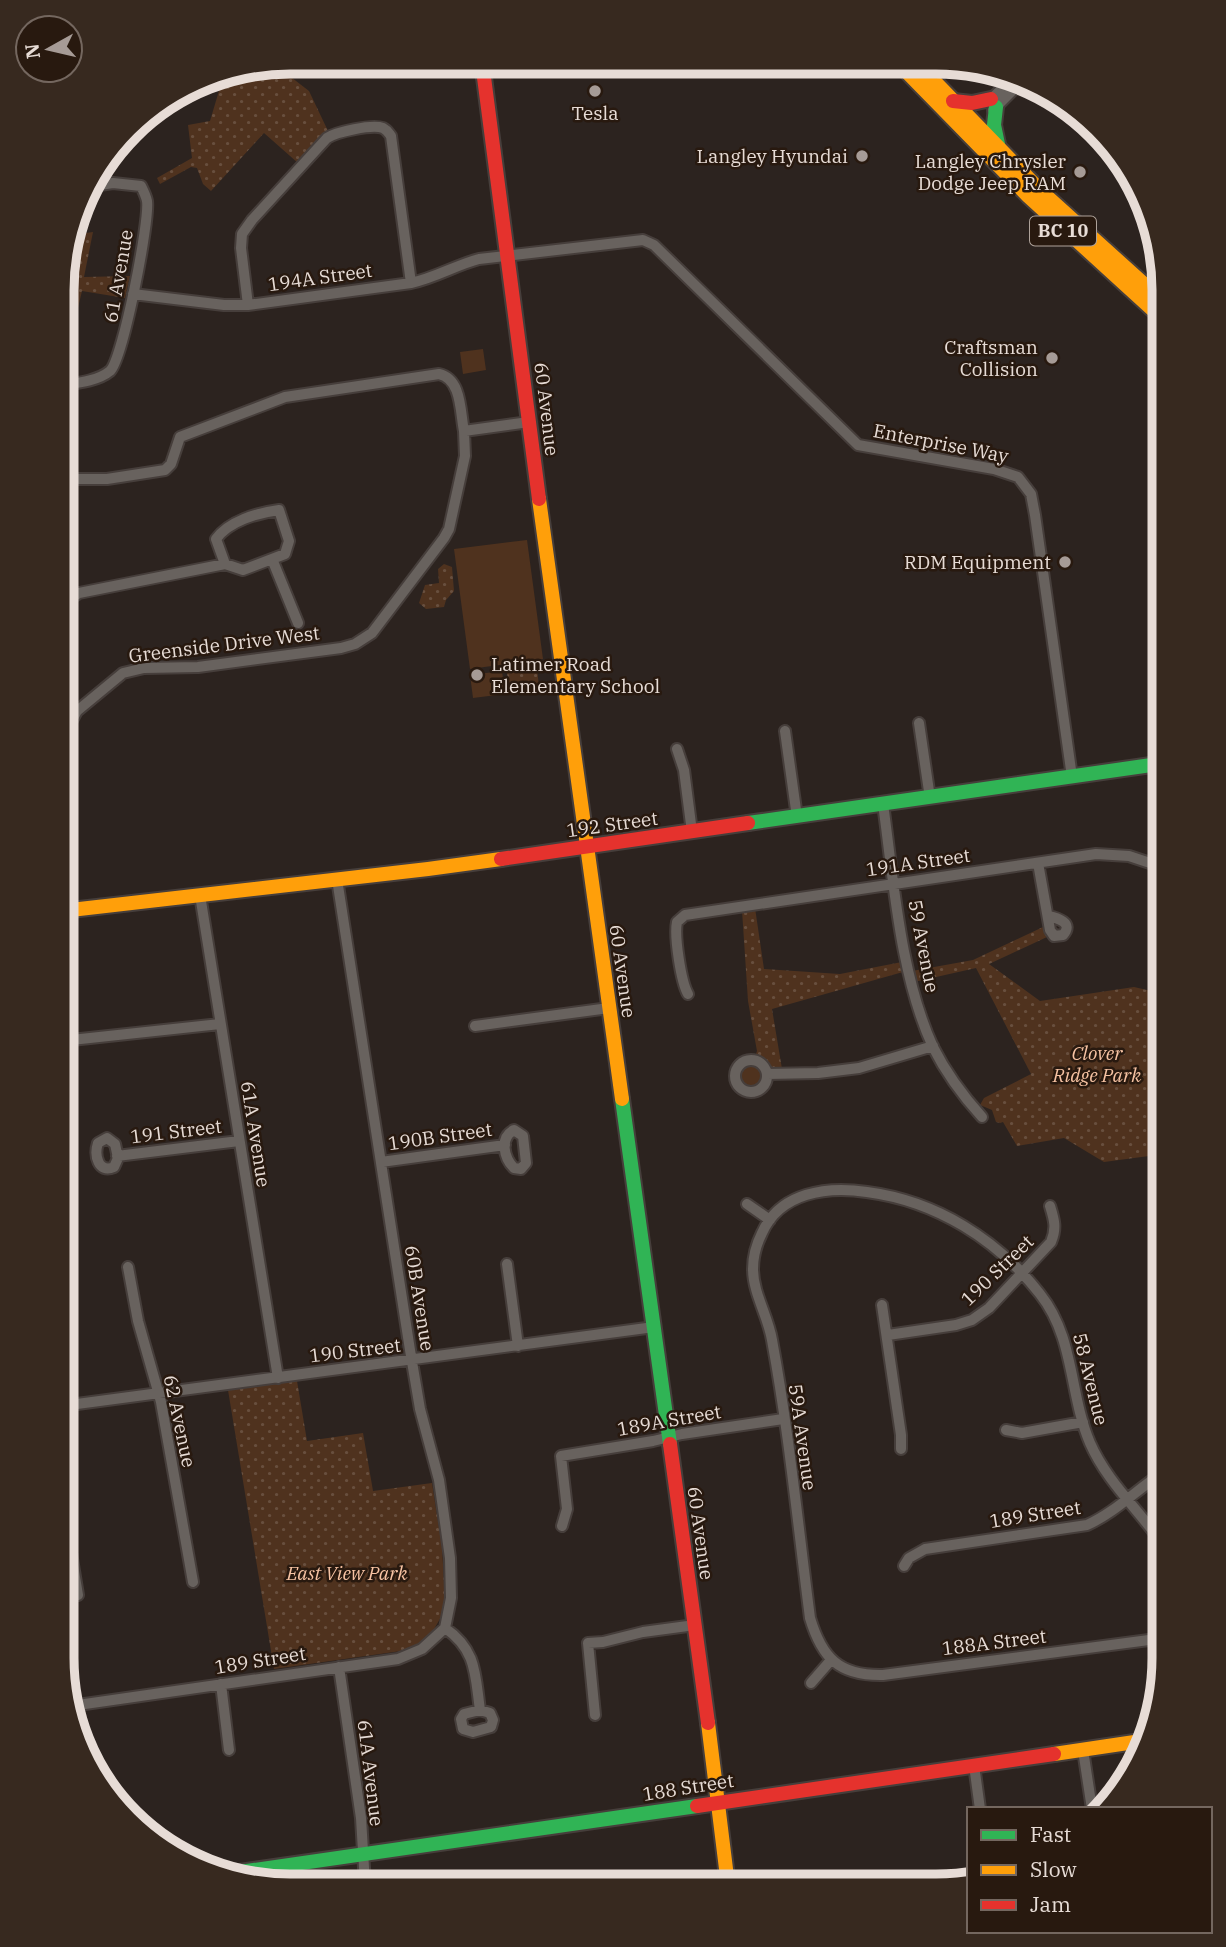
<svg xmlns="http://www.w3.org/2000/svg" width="1226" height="1947" font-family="'IBM Plex Serif',serif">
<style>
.grass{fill:#4f321e}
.park{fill:url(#park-dots)}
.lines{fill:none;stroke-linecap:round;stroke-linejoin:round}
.street-casing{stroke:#463e3b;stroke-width:14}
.fast-casing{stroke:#463e3b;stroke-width:18}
.slow-casing{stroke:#463e3b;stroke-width:18}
.jam-casing{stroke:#463e3b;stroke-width:18}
.street{stroke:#68625e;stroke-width:10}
.fast{stroke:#30b455;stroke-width:14}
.slow{stroke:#ff9f0a;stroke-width:14}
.jam{stroke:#e5322d;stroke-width:14}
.poi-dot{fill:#a69b96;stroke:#28190f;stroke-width:2.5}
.labels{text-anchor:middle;stroke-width:5;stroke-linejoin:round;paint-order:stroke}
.shield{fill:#28190f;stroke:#aea29a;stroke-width:2}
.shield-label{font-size:18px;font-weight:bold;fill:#e7dcd6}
.poi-label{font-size:19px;fill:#e7dcd6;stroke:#28190f;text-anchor:end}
.street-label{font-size:19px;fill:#e7dcd6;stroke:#28190f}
.park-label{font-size:19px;font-style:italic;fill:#f7c3a3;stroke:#28190f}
.rim{fill:none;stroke:#e7dcd6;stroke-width:9}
</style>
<defs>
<pattern id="park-dots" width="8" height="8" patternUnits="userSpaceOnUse" patternTransform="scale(1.75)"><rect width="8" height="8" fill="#4f321e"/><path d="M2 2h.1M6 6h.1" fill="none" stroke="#684f3e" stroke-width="1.8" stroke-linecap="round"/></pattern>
</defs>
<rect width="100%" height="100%" fill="#2c231f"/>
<path class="grass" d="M483 349 486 370 463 374 460 352Z
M527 540 543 659 470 669 454 549Z
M502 671 505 694 473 698 470 675Z
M740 1076a11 11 0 1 1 22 0a11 11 0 1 1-22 0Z"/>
<path class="park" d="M274 64 309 91 328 131 298 163 264 133 211 191 203 184 197 168 191 167 160 184 157 178 192 158 188 125 210 121 224 74Z
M93 232 84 277 130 276 125 298 82 291 72 333 63 335V260L71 235Z
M444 564 452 567 454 591 446 600 444 607 426 609 419 603 425 585 439 583 438 569Z
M537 668 539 687 510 691 507 673Z
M755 908 764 969 840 974 902 962 903 972 772 1009 782 1069 769 1066 755 1057 757 1051 748 1001 742 910Z
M1043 927 1047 937 989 964 1040 1001 1134 987 1164 994V1154L1104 1162 1064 1138 1017 1146 1003 1122 1000 1123 996 1122 992 1110 980 1105 984 1098 1031 1074 976 968 914 982 912 971 973 960Z
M297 1381 307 1441 363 1433 373 1491 432 1483 442 1547 445 1601 441 1617 433 1631 420 1643 401 1651 274 1669 228 1390Z"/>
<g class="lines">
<g class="street-casing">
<path id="street" d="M989 101 1010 81
M993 110 1018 85
M133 294 224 305H248L411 283C435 278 456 265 479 259L643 240 654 245 858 445 994 469 1018 477 1031 494 1035 515 1072 777
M248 305 241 248 242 234 252 220 327 138C336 132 372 124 383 128 387 130 388 132 391 136L411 283
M63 385C77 383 98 381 110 371 123 359 150 220 147 201 146 196 143 190 141 186L113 183 86 187
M63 479H107L165 470 171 464 180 437 285 397 439 374C462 379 460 412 464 431
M272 559 298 623
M63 603 79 593 225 564 243 570 285 554 289 541 279 510C257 513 229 521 216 539L225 564
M919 723 930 798
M785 731 797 817
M63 737 77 711 123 673 144 668 198 667 341 648 355 644 372 633 444 538 449 529 465 456 464 431 529 422
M677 749 684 770 692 832
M883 804C894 883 900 975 933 1047 946 1073 963 1096 982 1117
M1038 863 1050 930 1054 936 1063 935C1074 923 1058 918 1048 916
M200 895 278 1378
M688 994C681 982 674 936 677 922L685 915 1096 854 1129 856 1165 868
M475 1026 609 1008
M62 1041 220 1024
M735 1076a16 16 0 1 1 32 0a16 16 0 1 1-32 0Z
M767 1074 818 1073 859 1068 933 1046
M514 1130 523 1136 526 1163 521 1169 514 1168C504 1158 499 1138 514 1130Z
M107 1138 115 1144 118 1158 114 1167C98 1174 94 1155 98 1143Z
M117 1156 239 1141
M381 1162 505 1145
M747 1204 770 1220
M1156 1220 1164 1217
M507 1264 518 1346
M128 1267 138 1321 161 1402 193 1582
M882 1305 901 1435V1449
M888 1335 956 1325 972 1320 989 1308 1051 1242C1057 1228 1054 1219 1050 1206
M62 1406 654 1327
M1006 1430 1022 1433 1083 1422
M61 1514 68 1535 78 1595
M562 1526 567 1509 561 1456 653 1441 682 1434 783 1419
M904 1566 909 1558 925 1549 1087 1525C1116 1512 1137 1489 1164 1472
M445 1628C477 1650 475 1675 480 1710
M1164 1638 883 1675C839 1676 822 1658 810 1618 798 1526 789 1432 772 1340 768 1316 753 1293 753 1269 753 1257 757 1243 762 1233 780 1192 827 1186 867 1192 936 1201 997 1239 1040 1294 1075 1338 1069 1394 1090 1443 1107 1482 1140 1511 1164 1546
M339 1667 361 1818 365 1884
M811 1683 831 1660
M221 1684 229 1750
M77 1705 89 1758
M71 1706 398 1659 422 1649 445 1628 451 1598 450 1558 439 1480 420 1409 410 1350 337 879
M480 1710 490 1713 493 1720 491 1727 473 1732 463 1729 461 1719 464 1714Z
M595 1715 588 1643 603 1642 643 1632 695 1625
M1083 1750 1092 1809
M974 1765 980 1809
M931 1886 954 1882"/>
</g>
<g class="fast-casing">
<path id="fast" d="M996 107 994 125 999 149
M748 823 1165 763
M622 1099 670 1444
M233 1873 697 1806"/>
</g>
<g class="slow-casing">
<path id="slow" d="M898 63 1028 196 1165 321
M917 63 1042 192 1165 303
M539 499 622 1099
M62 911 428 869 501 859
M708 1723 728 1885
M1054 1754 1148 1740"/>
</g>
<g class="jam-casing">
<path id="jam" d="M482 62 539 499
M953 101 972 103 991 99
M501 859 748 823
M670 1444 708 1723
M697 1806 1054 1754"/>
</g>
<use href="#street" class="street"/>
<use href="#fast" class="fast"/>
<use href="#slow" class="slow"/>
<use href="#jam" class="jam"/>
</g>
<g class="poi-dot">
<circle cx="595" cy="91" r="7"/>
<circle cx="862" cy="156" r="7"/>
<circle cx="1080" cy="172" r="7"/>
<circle cx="1052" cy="358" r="7"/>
<circle cx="1065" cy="562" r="7"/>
<circle cx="477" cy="675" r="7"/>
</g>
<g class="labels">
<rect class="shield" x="1030" y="216.5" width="66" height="29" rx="5"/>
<g class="shield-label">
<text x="1063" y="237">BC 10</text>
</g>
<g class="poi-label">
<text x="595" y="120" text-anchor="middle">Tesla</text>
<text x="848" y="163">Langley Hyundai</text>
<text x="1066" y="168">Langley Chrysler<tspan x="1066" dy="22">Dodge Jeep RAM</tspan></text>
<text x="1038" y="354">Craftsman<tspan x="1038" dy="22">Collision</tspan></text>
<text x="1051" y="569">RDM Equipment</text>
<text x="491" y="671" text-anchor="start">Latimer Road<tspan x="491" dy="22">Elementary School</tspan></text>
</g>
<g class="street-label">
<text transform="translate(118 276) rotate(-80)" y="7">61 Avenue</text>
<text transform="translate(320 277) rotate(-8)" y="7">194A Street</text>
<text transform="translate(547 409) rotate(83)" y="7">60 Avenue</text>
<text transform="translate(941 443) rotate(11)" y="7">Enterprise Way</text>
<text transform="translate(224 644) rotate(-7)" y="7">Greenside Drive West</text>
<text transform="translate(612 824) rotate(-8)" y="7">192 Street</text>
<text transform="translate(918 862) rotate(-8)" y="7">191A Street</text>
<text transform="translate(924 946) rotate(79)" y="7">59 Avenue</text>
<text transform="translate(623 971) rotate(82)" y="7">60 Avenue</text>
<text transform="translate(176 1131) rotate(-7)" y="7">191 Street</text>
<text transform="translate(256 1134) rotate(81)" y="7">61A Avenue</text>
<text transform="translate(440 1136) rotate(-8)" y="7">190B Street</text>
<text transform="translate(997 1270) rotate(-44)" y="7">190 Street</text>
<text transform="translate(420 1298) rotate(81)" y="7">60B Avenue</text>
<text transform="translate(355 1350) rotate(-7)" y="7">190 Street</text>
<text transform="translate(1091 1379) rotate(76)" y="7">58 Avenue</text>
<text transform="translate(669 1420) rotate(-10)" y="7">189A Street</text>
<text transform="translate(180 1421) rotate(78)" y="7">62 Avenue</text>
<text transform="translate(803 1437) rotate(82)" y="7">59A Avenue</text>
<text transform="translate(1035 1514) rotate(-9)" y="7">189 Street</text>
<text transform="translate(701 1533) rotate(82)" y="7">60 Avenue</text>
<text transform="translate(994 1642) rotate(-7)" y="7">188A Street</text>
<text transform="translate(260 1660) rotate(-9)" y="7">189 Street</text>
<text transform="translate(371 1773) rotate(83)" y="7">61A Avenue</text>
<text transform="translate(688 1787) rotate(-9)" y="7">188 Street</text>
</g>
<g class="park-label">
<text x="1097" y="1060">Clover<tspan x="1097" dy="22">Ridge Park</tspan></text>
<text x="347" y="1580">East View Park</text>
</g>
</g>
<path d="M0 0H1226V1947H0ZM290 74H936A216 216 0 0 1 1152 290V1658A216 216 0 0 1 936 1874H290A216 216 0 0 1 74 1658V290A216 216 0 0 1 290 74Z" fill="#37291f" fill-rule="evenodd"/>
<path class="rim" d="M290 74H936A216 216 0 0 1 1152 290V1658A216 216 0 0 1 936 1874H290A216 216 0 0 1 74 1658V290A216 216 0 0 1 290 74Z"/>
<rect x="967" y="1807" width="245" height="126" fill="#28190f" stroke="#74675f" stroke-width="2"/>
<rect x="981" y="1830" width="35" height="10" fill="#30b455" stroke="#74675f" stroke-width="2"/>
<text x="1030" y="1842" font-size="21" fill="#e7dcd6">Fast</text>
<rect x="981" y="1865" width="35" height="10" fill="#ff9f0a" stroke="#74675f" stroke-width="2"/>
<text x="1030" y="1877" font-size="21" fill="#e7dcd6">Slow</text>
<rect x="981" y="1900" width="35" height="10" fill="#e5322d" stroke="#74675f" stroke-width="2"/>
<text x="1030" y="1912" font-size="21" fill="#e7dcd6">Jam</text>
<g transform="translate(49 49) rotate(262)"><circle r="33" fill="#28190f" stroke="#74675f" stroke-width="2"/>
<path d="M0-5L12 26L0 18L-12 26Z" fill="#a69b96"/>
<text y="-10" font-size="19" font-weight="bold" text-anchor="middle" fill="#e7dcd6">N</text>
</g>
</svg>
